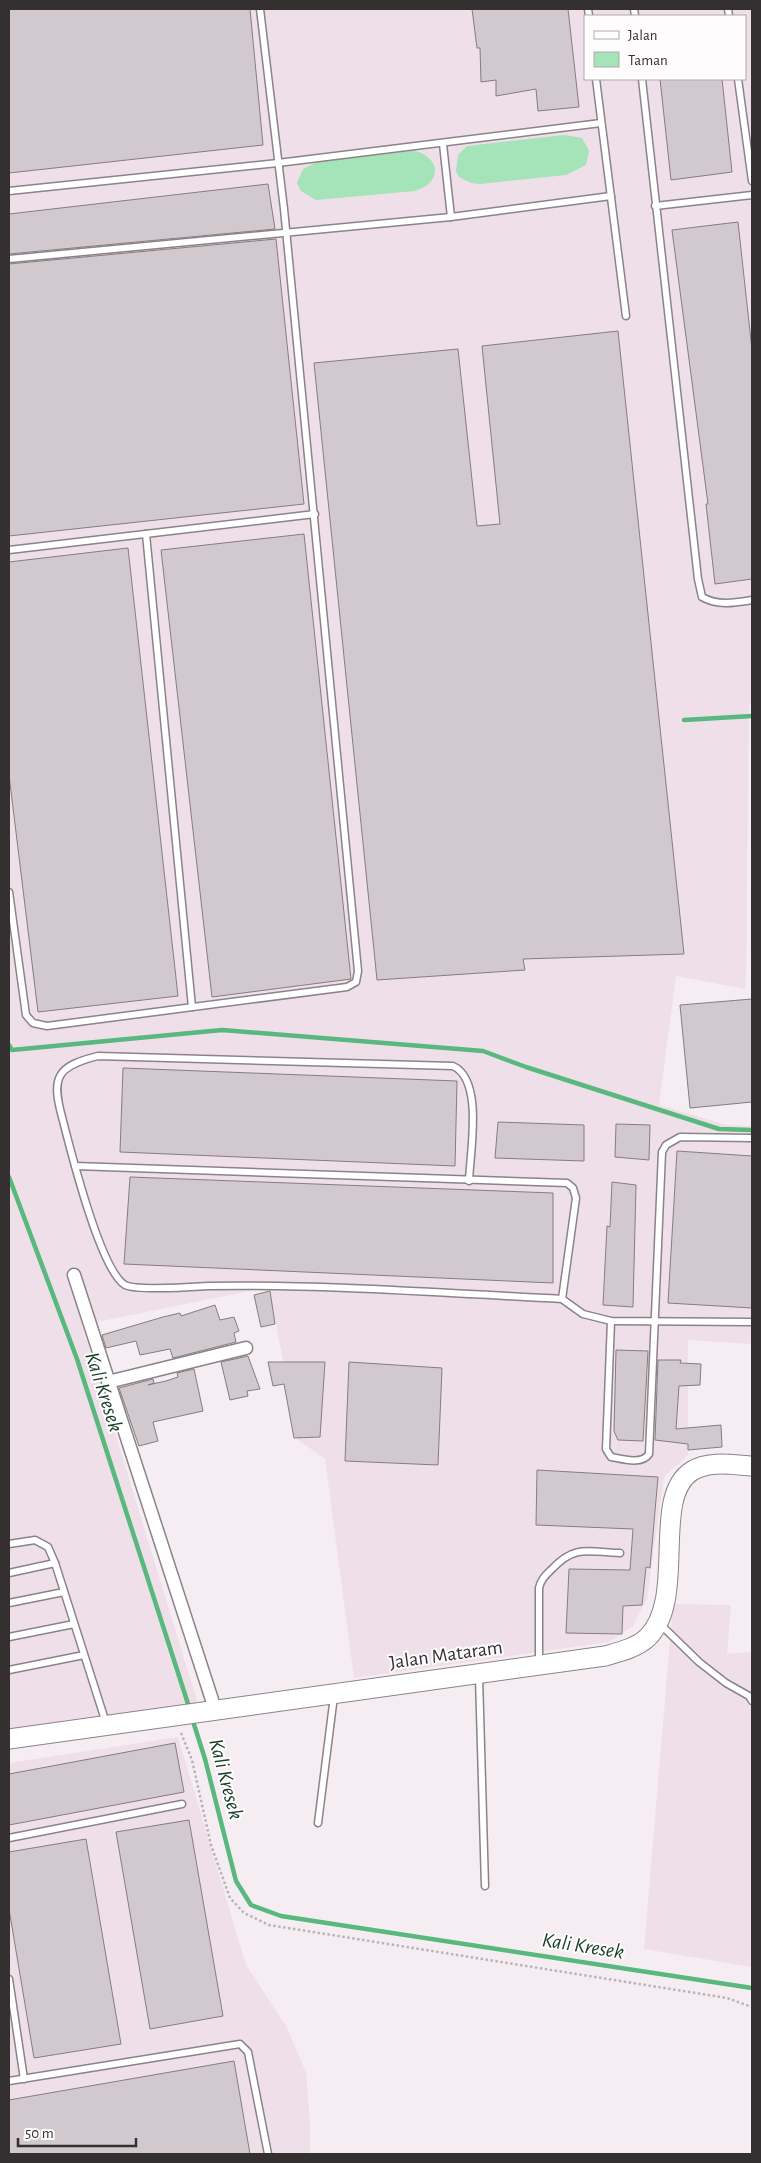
<svg xmlns="http://www.w3.org/2000/svg" width="761" height="2163" font-family="'Alegreya Sans',sans-serif">
<rect width="100%" height="100%" fill="#f6edf2"/>
<!-- built -->
<g fill="#efdfe9" fill-rule="evenodd">
<path d="M9,9H752V705H749L746,989L676,976L659,1105L727,1125L752,1126V1344L688,1340V1455L664,1477L647,1599L633,1626L610,1642L354,1678L325,1459L298,1440L269,1287L82,1325L198,1704L9,1730ZM585,16H745V79H585Z"/>
<path d="M673,1604L731,1605L727,1654L752,1652V1967L644,1949Z"/>
<path d="M178,1737L246,1965L286,2026L306,2072L310,2122V2154H9V1763Z"/>
</g>
<!-- green -->
<g fill="#a4e4b8">
<path d="M564,135L582,138L589,151L586,165L566,175L480,184L471,183L459,177L456,171L458,155L467,146Z"/>
<path d="M412,151C426,151 442,166 432,180C428,186 422,188 415,191L316,200L301,191L297,183L303,169L317,162Z"/>
</g>
<g fill="none" stroke-linecap="round" stroke-linejoin="round">
<!-- stream -->
<g stroke="#58b87d" stroke-width="4.5">
<path d="M684,720L752,716"/>
<path d="M9,1045L12,1050L222,1030L483,1051L526,1067L719,1129L752,1130"/>
<path d="M9,1177L77,1359L190,1710"/>
<path d="M192,1718L205,1759L236,1881L251,1905L281,1916L752,1988"/>
</g>
</g>
<!-- building -->
<g fill="#d2c9cf" stroke="#847d81">
<path d="M9,9H250L263,145L9,173Z"/>
<path d="M472,9H568L579,107L538,111L536,89L496,96V80L481,82L480,48H477Z"/>
<path d="M660,79H722L732,172L671,180Z"/>
<path d="M268,184L275,229L9,254V214Z"/>
<path d="M738,222L752,350V579L715,584L706,504H708L672,230Z"/>
<path d="M276,239L304,504L9,536V264Z"/>
<path d="M618,331L684,954L523,959L525,970L377,980L314,363L458,349L477,526L500,524L482,346Z"/>
<path d="M304,534L351,979L212,997L161,550Z"/>
<path d="M128,548L178,996L38,1012L9,775V562Z"/>
<path d="M752,999V1102L690,1108L680,1005Z"/>
<path d="M123,1068L457,1081L455,1166L120,1152Z"/>
<path d="M498,1122L584,1125V1161L495,1158Z"/>
<path d="M616,1124L650,1125L649,1160L615,1157Z"/>
<path d="M677,1151L752,1156V1308L668,1303Z"/>
<path d="M130,1177L553,1193V1283L124,1264Z"/>
<path d="M612,1182L636,1185L633,1307L603,1305L607,1226L610,1227Z"/>
<path d="M270,1291L275,1324L261,1327L254,1295Z"/>
<path d="M215,1305L220,1320L234,1317L239,1331L234,1333L236,1342L173,1358L170,1349L140,1355L136,1341L106,1348L102,1335L163,1317L180,1313L181,1316Z"/>
<path d="M616,1350L648,1351L643,1441L618,1440L614,1431Z"/>
<path d="M248,1356L260,1389L247,1391L248,1396L230,1400L221,1362Z"/>
<path d="M658,1360H681L680,1363L701,1364L700,1385L679,1386L676,1429L721,1425L722,1447L688,1450V1444L655,1440Z"/>
<path d="M268,1362H325L320,1437L294,1438L284,1384L273,1386Z"/>
<path d="M349,1362L442,1368L438,1465L345,1461Z"/>
<path d="M194,1369L203,1411L153,1422L158,1441L139,1446L119,1388L153,1379L154,1383L148,1385L166,1381L178,1377L177,1373Z"/>
<path d="M537,1470L658,1477L650,1568L646,1567L642,1605L623,1606L622,1634L566,1633L569,1569L630,1570L633,1529L536,1525Z"/>
<path d="M175,1743L184,1792L9,1825V1774Z"/>
<path d="M189,1820L223,2016L150,2029L116,1832Z"/>
<path d="M86,1839L121,2044L34,2058L9,1909V1852Z"/>
<path d="M234,2061L250,2154H9V2100Z"/>
</g>
<g fill="none" stroke-linecap="round" stroke-linejoin="round">
<defs>
<g id="service">
<path d="M588,9L589,16"/>
<path d="M634,9L635,16"/>
<path d="M728,9L729,16"/>
<path d="M596,79L626,316"/>
<path d="M642,79L698,579L702,597C718,606 734,603 752,600"/>
<path d="M738,79L752,181"/>
<path d="M443,144L451,217"/>
<path d="M9,191L278,163L601,123"/>
<path d="M655,206L752,195"/>
<path d="M9,259L451,217L611,196"/>
<path d="M146,534L192,1007"/>
<path d="M9,550L315,514"/>
<path d="M9,892L26,1015L33,1023L47,1026L347,987L356,982L358,971L284,209L260,9"/>
<path d="M75,1166L567,1183L573,1188L576,1198L562,1299"/>
<path d="M469,1181C470,1152 484,1080 453,1066L98,1056C57,1066 51,1077 62,1117C70,1148 100,1270 125,1285C137,1291 192,1287 208,1286C326,1284 444,1293 562,1299L583,1314L611,1321L752,1322"/>
<path d="M611,1321L606,1449L611,1457C622,1459 642,1465 649,1454L662,1152L666,1145L680,1137L752,1138"/>
<path d="M9,1544L35,1540L48,1547L55,1563L106,1723"/>
<path d="M9,1573L55,1563"/>
<path d="M9,1603L64,1592"/>
<path d="M660,1624L699,1662L726,1683L749,1696L752,1701"/>
<path d="M9,1637L74,1624"/>
<path d="M539,1664V1588C541,1579 546,1575 552,1569C575,1544 589,1552 620,1553"/>
<path d="M9,1670L84,1655"/>
<path d="M479,1677L485,1886"/>
<path d="M318,1823L334,1696"/>
<path d="M9,1838L182,1804"/>
<path d="M9,1979L24,2079"/>
<path d="M9,2081L240,2044L248,2052L268,2154"/>
</g>
<g id="minor">
<path d="M74,1275L215,1709"/>
<path d="M108,1382L246,1348"/>
</g>
<path id="secondary" d="M9,1739L605,1656C619,1652 636,1648 647,1638C688,1599 650,1497 692,1471C709,1460 734,1465 752,1466"/>
</defs>
<!-- service casing -->
<use href="#service" stroke="#8b8388" stroke-width="9"/>
<!-- minor casing -->
<use href="#minor" stroke="#8b8388" stroke-width="15"/>
<!-- secondary casing -->
<use href="#secondary" stroke="#8b8388" stroke-width="21"/>
<!-- path -->
<path stroke="#bab3b7" stroke-width="2.5" stroke-dasharray="2.5 2.5" stroke-linecap="butt" d="M181,1733L192,1760L211,1845L230,1898L244,1913L269,1925L727,1998L752,2007"/>
<!-- service -->
<use href="#service" stroke="#fff" stroke-width="6"/>
<!-- minor -->
<use href="#minor" stroke="#fff" stroke-width="12"/>
<!-- secondary -->
<use href="#secondary" stroke="#fff" stroke-width="19"/>
</g>
<g text-anchor="middle" dominant-baseline="central" stroke-width="4" stroke-linejoin="round" paint-order="stroke">
<!-- street labels -->
<g font-size="20" fill="#343032" stroke="#fefcfd">
<text transform="translate(446 1655) rotate(-8)">Jalan Mataram</text>
</g>
<!-- water labels -->
<g font-size="21" font-style="italic" fill="#184028" stroke="#fefcfd">
<text transform="translate(104 1392) rotate(72)">Kali Kresek</text>
<text transform="translate(226 1779) rotate(75)">Kali Kresek</text>
<text transform="translate(583 1946) rotate(9)">Kali Kresek</text>
</g>
</g>
<!-- border -->
<rect width="761" height="2163" fill="none" stroke="#343032" stroke-width="20"/>
<!-- legend -->
<rect x="584" y="15" width="162" height="65" fill="#fefcfd" stroke="#adaaac"/>
<rect x="594" y="31" width="25" height="8" fill="#ffffff" stroke="#adaaac"/>
<text x="628" y="40" font-size="15" fill="#343032">Jalan</text>
<rect x="594" y="52" width="25" height="15" fill="#a4e4b8" stroke="#adaaac"/>
<text x="628" y="65" font-size="15" fill="#343032">Taman</text>
<!-- scale -->
<path d="M18 2138v8h118v-8" fill="none" stroke="#343032" stroke-width="2.5"/>
<text x="25" y="2138" font-size="15" fill="#343032" stroke="#fefcfd" stroke-width="4" paint-order="stroke">50 m</text>
</svg>
